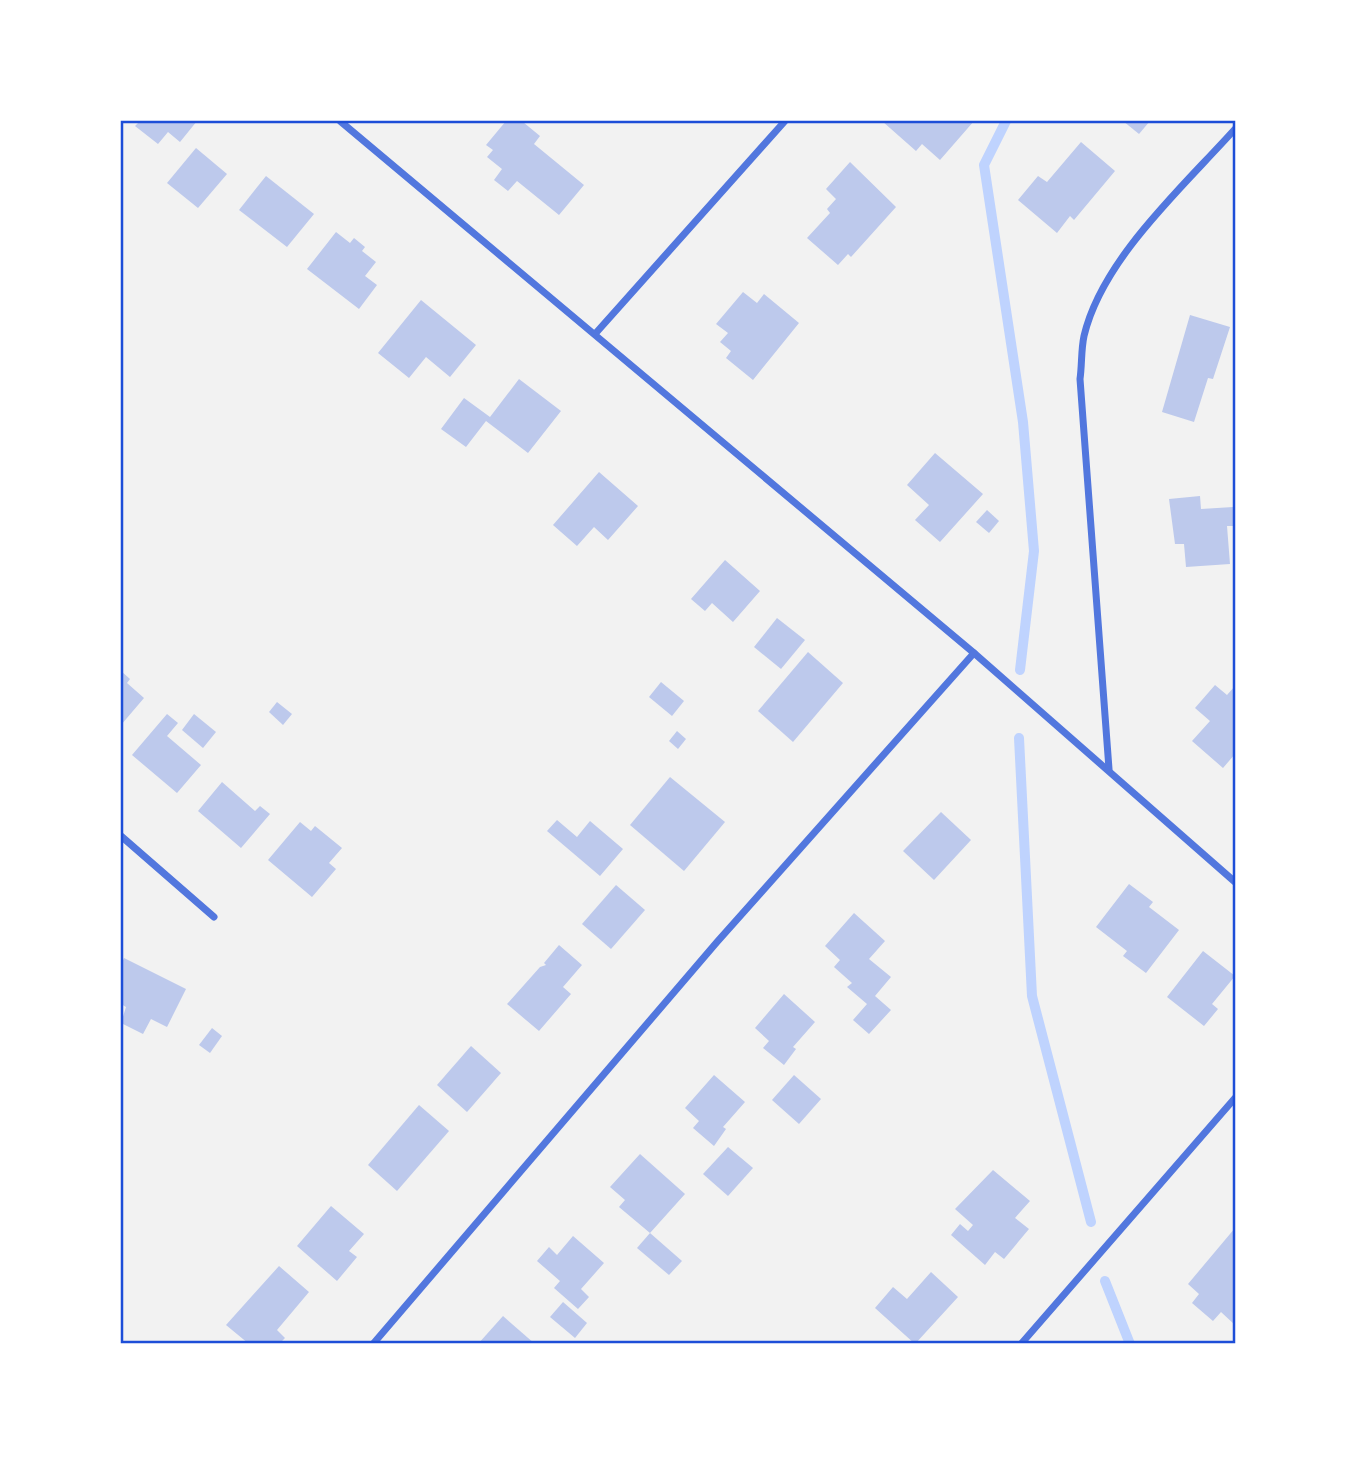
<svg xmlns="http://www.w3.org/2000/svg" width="1356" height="1465" font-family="'PT Serif',serif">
<rect width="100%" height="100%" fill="#f2f2f2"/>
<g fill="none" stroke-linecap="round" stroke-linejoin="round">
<!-- stream -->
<g stroke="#bfd3fe" stroke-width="10">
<path d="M1006,121L984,165L1023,422L1034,551L1020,670"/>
<path d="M1019,738L1032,996L1091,1222"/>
<path d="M1105,1281L1130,1344"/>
</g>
</g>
<!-- building -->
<g fill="#bdc9ec">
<path d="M140,121H197L180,142L168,132L158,144L135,126Z"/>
<path d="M506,121L523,122L540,136L534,144L584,185L559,215L517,181L508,191L494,180L502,169L487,157L493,150L486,145Z"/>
<path d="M882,121H974L940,160L922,144L916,151Z"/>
<path d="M1123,121H1150L1139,134Z"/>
<path d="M1081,142L1115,171L1074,220L1070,216L1057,233L1018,200L1038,176L1047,182Z"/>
<path d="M196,148L227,174L198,208L167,183Z"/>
<path d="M850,162L896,207L851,257L848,254L838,265L807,238L830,213L827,209L836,199L826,189Z"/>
<path d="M266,176L314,214L287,247L239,210Z"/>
<path d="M336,232L350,243L354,238L365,247L362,251L376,262L365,276L377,285L359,309L307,269Z"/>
<path d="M743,292L757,303L764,294L799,323L753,380L726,358L731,351L720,342L728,333L716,324Z"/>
<path d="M421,300L476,345L450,377L426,357L409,378L378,353Z"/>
<path d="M1190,315L1230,327L1213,379L1208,378L1194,422L1162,412Z"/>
<path d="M519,379L561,411L528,453L486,421L466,447L441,429L464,398L490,417Z"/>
<path d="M935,453L983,494L940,542L915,520L929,505L907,485Z"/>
<path d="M599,472L638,506L608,540L594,527L577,546L553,525Z"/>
<path d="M1200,496L1201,509L1233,507L1235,526H1227L1230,564L1186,567L1184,544H1175L1169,499Z"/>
<path d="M987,510L999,521L989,533L976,522Z"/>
<path d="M725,560L760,591L733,622L712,603L705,611L691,599Z"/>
<path d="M777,618L805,640L781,669L754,647Z"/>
<path d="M808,652L843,683L793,742L758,711Z"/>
<path d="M121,671L130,679L127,683L144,698L121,725Z"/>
<path d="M661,682L684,701L672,716L649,697Z"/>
<path d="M1215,685L1227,695L1235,686V754L1223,768L1192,741L1210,721L1195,708Z"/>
<path d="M277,702L292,714L283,725L269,712Z"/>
<path d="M167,714L178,723L167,736L201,765L177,793L132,755Z"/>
<path d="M194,714L216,732L203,748L182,730Z"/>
<path d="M677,731L686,739L678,749L669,741Z"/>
<path d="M670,777L725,822L684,871L630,825Z"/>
<path d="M222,782L255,811L260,806L270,814L241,848L198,811Z"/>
<path d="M941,812L971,840L934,880L903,851Z"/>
<path d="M557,820L577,837L590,821L623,849L600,876L547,831Z"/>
<path d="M300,822L311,831L315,826L342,848L329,863L336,869L312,897L268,860Z"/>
<path d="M1129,884L1153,902L1149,907L1179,930L1146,973L1123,956L1127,951L1096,927Z"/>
<path d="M616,885L645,910L611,949L582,924Z"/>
<path d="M854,913L885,941L869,959L891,977L875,996L891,1010L869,1034L853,1020L867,1004L847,987L852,983L834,967L840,960L825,946Z"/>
<path d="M559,945L582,965L563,987L571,994L539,1031L507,1004L540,967L546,965L544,963Z"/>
<path d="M1203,951L1235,976L1212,1004L1218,1009L1204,1026L1167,997Z"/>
<path d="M124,958L186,989L167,1027L151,1019L143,1034L121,1023L126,1007L121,1004V965Z"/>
<path d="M784,994L815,1022L793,1047L796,1049L784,1065L763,1048L769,1041L755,1028Z"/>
<path d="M212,1028L222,1036L210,1053L199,1045Z"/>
<path d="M471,1046L501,1073L467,1112L437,1085Z"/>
<path d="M714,1075L745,1102L723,1127L726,1129L714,1146L693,1128L699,1121L685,1108Z"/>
<path d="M794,1075L821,1099L799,1124L772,1100Z"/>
<path d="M419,1105L449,1131L397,1191L368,1165Z"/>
<path d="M728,1147L753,1168L728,1196L703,1174Z"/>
<path d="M640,1154L685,1194L650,1233L619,1207L625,1200L610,1187Z"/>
<path d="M993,1170L1030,1201L1015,1218L1029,1229L1004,1259L995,1252L985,1265L951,1235L960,1224L968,1231L973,1225L955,1209Z"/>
<path d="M331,1206L364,1234L349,1251L357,1257L337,1281L297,1246Z"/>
<path d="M1235,1228V1325L1221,1312L1213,1321L1192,1303L1199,1294L1188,1284Z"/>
<path d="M650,1233L682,1261L669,1275L637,1248Z"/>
<path d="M573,1236L604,1263L581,1289L589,1297L578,1309L554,1288L560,1281L537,1261L549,1247L557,1255Z"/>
<path d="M279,1266L309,1292L277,1330L285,1338L279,1344H249L226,1325Z"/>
<path d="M931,1272L958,1297L915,1344L875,1308L893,1287L907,1299Z"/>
<path d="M563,1302L587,1323L575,1338L550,1317Z"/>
<path d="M503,1316L535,1344H478Z"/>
</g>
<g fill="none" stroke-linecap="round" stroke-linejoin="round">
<!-- minor -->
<g stroke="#5277de" stroke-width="7">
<path d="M340,121L974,653L1235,882"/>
<path d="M595,334L785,121"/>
<path d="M1109,769L1080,379C1082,365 1081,350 1084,336C1102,259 1183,187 1235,129"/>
<path d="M121,836L214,917"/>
<path d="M373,1344L717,942L974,653"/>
<path d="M1021,1344L1235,1098"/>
</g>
</g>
<!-- border -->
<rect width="1356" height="1465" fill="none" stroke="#ffffff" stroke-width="245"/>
<rect x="122" y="122" width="1112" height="1220" fill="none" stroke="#1d4ed8" stroke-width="2.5"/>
</svg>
